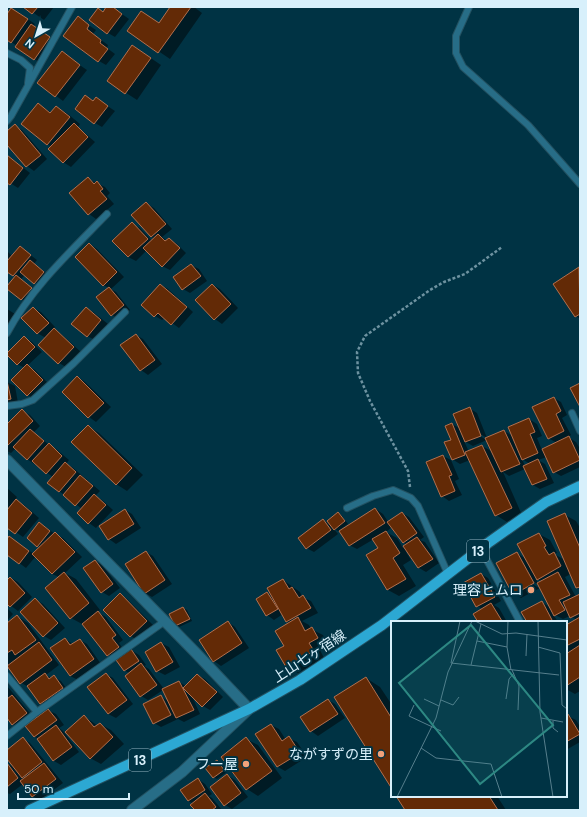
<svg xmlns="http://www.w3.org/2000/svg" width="587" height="817" font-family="'DM Sans','Noto Sans JP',sans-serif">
<rect width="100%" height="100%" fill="#034"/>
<!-- shadow -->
<g fill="#0007" fill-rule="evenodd">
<path d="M25,7H54L44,20Z"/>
<path d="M108,7H112L129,19L115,37L108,33L104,12Z"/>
<path d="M172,7H194L202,13L170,59L129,31L142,12L160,24Z"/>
<path d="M19,13L35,24L33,27L57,42L42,64L16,47L17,46L7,39V16Z"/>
<path d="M78,18L96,30L93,34L108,45L107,48L115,54L106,65L99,61Z"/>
<path d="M133,46L161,65L137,100L108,81Z"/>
<path d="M62,53L87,70L63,101L39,83Z"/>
<path d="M86,96L94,102L97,99L115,111L102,127L95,123Z"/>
<path d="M38,104L52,113L56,107L68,114L80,124L78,127L95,142L71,167L63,162L52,147L47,144Z"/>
<path d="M15,126L22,130L47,159L34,171L27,166L7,143V132Z"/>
<path d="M7,155L30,173L18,188L7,181Z"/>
<path d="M88,179L105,187L110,193L107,196L114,204L96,219L89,214Z"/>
<path d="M146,203L154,208L172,229L162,237L167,241L169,239L176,243L186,253L170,270L162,266L147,250L136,261L128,257L132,224L140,228L152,241L154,238L151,237Z"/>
<path d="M90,244L97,249L124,277L111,289L116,292L130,310L119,319L112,315L109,288L103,285Z"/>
<path d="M20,247L37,260L34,264L51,277L42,288L25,275L21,279L38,292L29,304L7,288L15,277L7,270V251L12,256Z"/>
<path d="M191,265L199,269L207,281L190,293L183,289Z"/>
<path d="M579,269H580V319L576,316Z"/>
<path d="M161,285L168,289L193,312L179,328L165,318L162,320L155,316L142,305Z"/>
<path d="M213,285L220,289L238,308L222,324L215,319Z"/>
<path d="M33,308L41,312L55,327L53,329L61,334L81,352L66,367L59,363L40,345L46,338L37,333Z"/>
<path d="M86,308L93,312L108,324L95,340L87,336Z"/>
<path d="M7,309L15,314L7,327Z"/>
<path d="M136,335L143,339L162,364L148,375L141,370Z"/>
<path d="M24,337L32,342L42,352L27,366L35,370L50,385L35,400L28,395L13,380L25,368L17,364Z"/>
<path d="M78,377L85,382L111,407L96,422L89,417L63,392Z"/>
<path d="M7,382L15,386L18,403L7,405Z"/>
<path d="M554,398L561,402L567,415L562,418L571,435L568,437L576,442L580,449V467L561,476L554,472L547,457L538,460L545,464L554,483L540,489L533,485L525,469L509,476L503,472L522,515L507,522L496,515L470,460L460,464L452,459V424L461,429L469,408L477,413L487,438L504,431L513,436L529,419L537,424L542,436L537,438L542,450L557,443L548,438ZM477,432L487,438V440L476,434ZM487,440L493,452L482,446L469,452L464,441L473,446ZM522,459L530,464L525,466Z"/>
<path d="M23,411L30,415L40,426L34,432L49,445L56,449L69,460L66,464L72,467L100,491L95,496L102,500L113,510L96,528L89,523L78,513L82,509L49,483L53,477L27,459L16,448L11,453L7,451V425Z"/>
<path d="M88,426L99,433L143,475L127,491L116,484Z"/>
<path d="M443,456L451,460L459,479L455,481L462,495L449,501L442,496Z"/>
<path d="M7,488L17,497L15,500L24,505L39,518L23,537L7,526Z"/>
<path d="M376,509L383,514L389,523L402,513L409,517L424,537L420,540L425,542L439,563L426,572L419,568L407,551L406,552L411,560L403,565L416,586L399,596L388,590L367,556L379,548L374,539L357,549L349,545L340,530L341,531ZM392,527L403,542L407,545L403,548L397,538L386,532Z"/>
<path d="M125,510L132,514L141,528L116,544L109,539L100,526Z"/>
<path d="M338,513L341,515L348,524L338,531L333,528L338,534L314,552L306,548L323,520L331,525Z"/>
<path d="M565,515L576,521L580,528V589L577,588L571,574L565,577L576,597L580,595V691L575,694L566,689V626L577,620L570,616L563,619L553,614L558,622H528L542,602L551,608L540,588L521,598L514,594L517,553L526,559L539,534L550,540L557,553L554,554L565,560ZM535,578L539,580L542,581L538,583ZM530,580L539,585V588L529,582Z"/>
<path d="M40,523L55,534L63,538L82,557L65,573L76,579L100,610L97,612L106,617L123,640L119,643L125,652L115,659L108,655L83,623L82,624L71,618L59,577L52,574L36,556L26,568L7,554V537L9,538L10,537L34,554L41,548L28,538Z"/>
<path d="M146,552L153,556L172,584L152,597L145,593Z"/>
<path d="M95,561L102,565L120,588L109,596L102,592Z"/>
<path d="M481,574L488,578L501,601L494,605L499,608L507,622H479L474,614L483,609L477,606Z"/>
<path d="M7,578L9,580L11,578L18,582L32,597L18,611L7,603Z"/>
<path d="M283,580L300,592L302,597L311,601L318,613L302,621L309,625L311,629L323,635L329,645L320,650L324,658L298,673L287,667L277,651L285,646L290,623L287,622L283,614L274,620L267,615V593L273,596Z"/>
<path d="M120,594L127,599L154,626L138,641L131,636L104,610Z"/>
<path d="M35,599L43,604L65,628L51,640L44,636L22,612Z"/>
<path d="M7,608L13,614L7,621Z"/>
<path d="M183,608L187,610L192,621L179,627L176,625Z"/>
<path d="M17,616L28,623L59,665L46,675L51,678L54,677L61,681L69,692L48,708L41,703L29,687L21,683L7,664V624Z"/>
<path d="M228,622L235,627L249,648L221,666L214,661Z"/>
<path d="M65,639L73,644L80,640L87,644L101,664L78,680L70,676Z"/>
<path d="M161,643L169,647L180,667L165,675L157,671Z"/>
<path d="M131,650L139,655L146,665L144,666L149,669L164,689L179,682L186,686L198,675L205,679L223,697L210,710L203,706L191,694L200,714L184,722L178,719L161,727L154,723L160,696L168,701L163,690L148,700L141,696L129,673L124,670Z"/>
<path d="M106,674L113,678L133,704L116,718L108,714Z"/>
<path d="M366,678L380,687L392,705V787Z"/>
<path d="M7,686L34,718L20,728L13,724L7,717Z"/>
<path d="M328,700L335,704L345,718L318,736L311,731Z"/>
<path d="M48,710L56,714L64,725L59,728L63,731L79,752L61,765L54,761L39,739L35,737L27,726Z"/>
<path d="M566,715L576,720L580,727V742L566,750Z"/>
<path d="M84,716L98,726L100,724L111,730L124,744L101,764L90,758Z"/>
<path d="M271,725L279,729L286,740L289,738L297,742L307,757L285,771L278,767L257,734Z"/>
<path d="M23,739L30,743L63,783L40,800L32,796L23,784L10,794L7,793V763L14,767L7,758V751Z"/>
<path d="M246,739L258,745L282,778L258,796L247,789L222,757Z"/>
<path d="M217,761L220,763L227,772L217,779L213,777Z"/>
<path d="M227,775L235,780L248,797L232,809L225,805Z"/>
<path d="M198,779L205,784L212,794L209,796L212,798L222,810H196L194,804L188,801Z"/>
<path d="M398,796H497L506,810H407Z"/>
</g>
<!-- building -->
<g fill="#632a06" stroke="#b26f4d">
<path d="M23,7H38L32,14Z"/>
<path d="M106,7H113L122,14L107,34L89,20L98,8L103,12Z"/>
<path d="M170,7H191L158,53L127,31L141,11L159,23Z"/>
<path d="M11,8L28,19L11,43L7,40V14Z"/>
<path d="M78,16L89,25L87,29L101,40L100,43L108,49L98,62L63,36Z"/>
<path d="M31,24L50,37L34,60L15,47Z"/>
<path d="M132,45L151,58L125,94L107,81Z"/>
<path d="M62,51L80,65L55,97L37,83Z"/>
<path d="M85,95L93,101L96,97L108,106L94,124L75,109Z"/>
<path d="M38,103L50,113L56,106L70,117L47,145L21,124Z"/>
<path d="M74,123L88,137L63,163L48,149Z"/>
<path d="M15,124L41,155L26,167L7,145V131Z"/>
<path d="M7,155L23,168L10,185L7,183Z"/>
<path d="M88,177L94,184L97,181L103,189L100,191L107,199L88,215L69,193Z"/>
<path d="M146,202L166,224L151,237L131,215Z"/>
<path d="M132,222L148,239L128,257L112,241Z"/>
<path d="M158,234L165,241L169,238L180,248L162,267L143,248Z"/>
<path d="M89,243L117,272L103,286L75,257Z"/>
<path d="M20,246L31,255L13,276L7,272V261Z"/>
<path d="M30,260L44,272L34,284L20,272Z"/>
<path d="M191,264L201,276L182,290L173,277Z"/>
<path d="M579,267L580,314L575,317L553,284Z"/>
<path d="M16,275L32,288L21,300L7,289V286Z"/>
<path d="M160,284L187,307L171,325L158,313L154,317L141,305Z"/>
<path d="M212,284L231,304L214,320L195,300Z"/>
<path d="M109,287L124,305L111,316L96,297Z"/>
<path d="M33,307L49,323L37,334L21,318Z"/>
<path d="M86,307L101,320L87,337L71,324Z"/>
<path d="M54,328L74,347L58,364L38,345Z"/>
<path d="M136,334L155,360L140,371L120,345Z"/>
<path d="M24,336L35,347L17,365L7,355V353Z"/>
<path d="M27,364L43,380L27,396L11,380Z"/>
<path d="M77,376L104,403L88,418L62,392Z"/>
<path d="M7,381L11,399L7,400Z"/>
<path d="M580,383V407L570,388Z"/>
<path d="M554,397L561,411L556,414L564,431L548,439L532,407Z"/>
<path d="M470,407L481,436L465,442L453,414Z"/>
<path d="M22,409L33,421L7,446V424Z"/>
<path d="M529,418L535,432L530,434L538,453L522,460L508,427Z"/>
<path d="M452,423L465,455L452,460L444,442L451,440L445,426Z"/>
<path d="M88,425L132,468L116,485L71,442Z"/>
<path d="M30,429L44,441L27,460L13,447Z"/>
<path d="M504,430L520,464L501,472L485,438Z"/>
<path d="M569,436L580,460L553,473L542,449Z"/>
<path d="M49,443L62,456L46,474L32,461Z"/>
<path d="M482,445L512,508L495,516L465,452Z"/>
<path d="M443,455L452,475L449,476L455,491L441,497L426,462Z"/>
<path d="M538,459L547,479L532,485L523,466Z"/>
<path d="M65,462L76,472L59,492L47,483Z"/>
<path d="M80,475L93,486L75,506L63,495Z"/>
<path d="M94,494L106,505L88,524L77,513Z"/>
<path d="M16,499L32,513L15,534L7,528V510Z"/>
<path d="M375,508L385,523L349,546L339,531Z"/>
<path d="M125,509L134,524L108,540L99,526Z"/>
<path d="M338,512L345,521L334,530L327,521Z"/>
<path d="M402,512L417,533L403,543L387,522Z"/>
<path d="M565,513L580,548V587L576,588L547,521Z"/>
<path d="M323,519L331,530L306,549L298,538Z"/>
<path d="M39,522L50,531L37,547L27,538Z"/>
<path d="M386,531L400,553L393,558L406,579L387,590L366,555L378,548L372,539Z"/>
<path d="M55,532L75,552L52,574L32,554Z"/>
<path d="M539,533L546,546L544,547L549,555L554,552L561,566L537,580L517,544Z"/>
<path d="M9,536L29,551L19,564L7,555V539Z"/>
<path d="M417,537L433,559L418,568L403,546Z"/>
<path d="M146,551L165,580L144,594L125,564Z"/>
<path d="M517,552L534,583L513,595L496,563Z"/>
<path d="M95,560L113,584L101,593L83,568Z"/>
<path d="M64,572L89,603L70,619L45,588Z"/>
<path d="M558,572L570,595L559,600L565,610L554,616L537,583Z"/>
<path d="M481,573L495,597L476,607L463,583Z"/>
<path d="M10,577L25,593L10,607L7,604V580Z"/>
<path d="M283,579L289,589L292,587L299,598L303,595L311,608L286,622L267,588Z"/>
<path d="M267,592L278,609L266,616L256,599Z"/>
<path d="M120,593L147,621L130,637L103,610Z"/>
<path d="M580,594V613L570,618L563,602Z"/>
<path d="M35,598L58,623L43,637L20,612Z"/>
<path d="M542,601L552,620L549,622H527L521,612Z"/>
<path d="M491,603L502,621L478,622L473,614Z"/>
<path d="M183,607L190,619L175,626L169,614Z"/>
<path d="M98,611L116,635L112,638L119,647L107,656L82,624Z"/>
<path d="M17,615L36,640L15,655L12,650L7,653V623Z"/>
<path d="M298,617L305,631L312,627L318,638L309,643L314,651L286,667L276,650L284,646L275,631Z"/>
<path d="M580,617V639L566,646V625Z"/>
<path d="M228,621L242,643L213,662L199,640Z"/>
<path d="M65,638L70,645L80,639L94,659L70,676L50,648Z"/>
<path d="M39,642L52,660L20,684L7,666Z"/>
<path d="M161,642L173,662L156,672L145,652Z"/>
<path d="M580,645V677L566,686V654Z"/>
<path d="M131,649L139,661L124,671L116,660Z"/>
<path d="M141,663L157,685L140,697L125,676Z"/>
<path d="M45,673L49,679L54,675L63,688L40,704L27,686Z"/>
<path d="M106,673L127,700L108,714L87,687Z"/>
<path d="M197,674L217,692L202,707L183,688Z"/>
<path d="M366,677L392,719V789L334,697Z"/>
<path d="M179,681L194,710L176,718L162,689Z"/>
<path d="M12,695L27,713L12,725L7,718V699Z"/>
<path d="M161,695L171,715L153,724L143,704Z"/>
<path d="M328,699L338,714L310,732L300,717Z"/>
<path d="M48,709L57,720L34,737L25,726Z"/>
<path d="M568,714L580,734L566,742V716Z"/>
<path d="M84,715L94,727L100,723L113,737L90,759L65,732Z"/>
<path d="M271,724L282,741L289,736L300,753L277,767L255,734Z"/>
<path d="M56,725L72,747L53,761L37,739Z"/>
<path d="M23,737L42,762L22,778L7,759V750Z"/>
<path d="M246,737L272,771L246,790L221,757Z"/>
<path d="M217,760L224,770L213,778L205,768Z"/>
<path d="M7,763L18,778L7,787Z"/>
<path d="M44,763L56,779L32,797L20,781Z"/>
<path d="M227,774L241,793L224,806L210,787Z"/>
<path d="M198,778L205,790L188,801L180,790Z"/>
<path d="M205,793L216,807L212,810H195L190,805Z"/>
<path d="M396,796H489L498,810H405Z"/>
</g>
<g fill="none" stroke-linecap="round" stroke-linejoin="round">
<defs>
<g id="service">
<path d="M469,7L456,36V53L463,67L528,125L580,184"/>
<path d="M7,53L21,60L30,68L28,83"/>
<path d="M7,121L11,116L72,7"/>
<path d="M7,333C32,287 71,251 107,214"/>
<path d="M7,406L22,404L33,400L74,363L125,312"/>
<path d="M572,413L580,431"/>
<path d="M347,508L373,496L393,490L411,498L418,506L448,574"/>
<path d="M481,549L520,622"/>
<path d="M7,676L37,712"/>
<path d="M7,736L37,712L165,621"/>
</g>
<path id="minor" d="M7,460L195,652L249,709L182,772L132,810"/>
<path id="primary" d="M30,810L249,709L300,680L382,625L488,543L546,502L580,486"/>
</defs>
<!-- service casing -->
<use href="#service" stroke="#235161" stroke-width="8"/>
<!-- minor casing -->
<use href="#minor" stroke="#235161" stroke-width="12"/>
<!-- primary casing -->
<use href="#primary" stroke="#235161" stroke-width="12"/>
<!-- path -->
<path stroke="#6d92a0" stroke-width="2.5" stroke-dasharray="3 2" stroke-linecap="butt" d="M410,487L408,471L370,401L358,373L357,352L365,336L430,290L444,282L465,274L502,247"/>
<!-- service -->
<use href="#service" stroke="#276d87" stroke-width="6"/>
<!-- minor -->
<use href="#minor" stroke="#276d87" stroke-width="10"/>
<!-- primary -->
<use href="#primary" stroke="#2ca8d3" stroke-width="10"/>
</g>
<!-- markers -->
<g fill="#f1a27b" stroke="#034" stroke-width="1.5">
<circle cx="531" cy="590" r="4"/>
<circle cx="381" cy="754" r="4"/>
<circle cx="246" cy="764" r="4"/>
</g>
<g text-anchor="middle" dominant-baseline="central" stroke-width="4" stroke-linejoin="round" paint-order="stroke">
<!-- shield labels -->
<g fill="#034" stroke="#97b7c4" stroke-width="1">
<rect x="467" y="540" width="22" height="22" rx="3"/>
<rect x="129" y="749" width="22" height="22" rx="3"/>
</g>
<g font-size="13" font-weight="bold" fill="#d8f0fb">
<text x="478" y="551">13</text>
<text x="140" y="760">13</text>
</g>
<!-- poi labels -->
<g font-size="14" fill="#d8f0fb" stroke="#034" text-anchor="end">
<text x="523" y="590">理容ヒムロ</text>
<text x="373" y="754">ながすずの里</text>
<text x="238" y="764">フー屋</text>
</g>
<!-- street labels -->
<g font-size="14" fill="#d8f0fb" stroke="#034">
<text transform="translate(309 656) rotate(-33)">上山七ヶ宿線</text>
</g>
</g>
<!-- overview -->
<g transform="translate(391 621)">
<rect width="176" height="176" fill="#034"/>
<path fill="none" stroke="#567f8d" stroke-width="1" d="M69,0L60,42L168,54M84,0L111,13L125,12L176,19M117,0L116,26L120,49M147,0L149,91L162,176M86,20L116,26M147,26L169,32L171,84L176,88M135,35L136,13M80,44L90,3M121,49L128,65L127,89M33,78L48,85M115,78L118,58L123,52M50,79L62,84L68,76M23,84L18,95L50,110M150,97L172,101M162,100V107L167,111M30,127L45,137L100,143L111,176M6,176L45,97L57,51L81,0"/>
<path fill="#2d8883" fill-opacity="0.15" stroke="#2d8883" stroke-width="2" d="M80,4L162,104L89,163L8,62Z"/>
<rect width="176" height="176" fill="none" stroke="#d8f0fb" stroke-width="2"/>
</g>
<!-- border -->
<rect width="587" height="817" fill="none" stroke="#d8f0fb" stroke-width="16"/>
<!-- north arrow -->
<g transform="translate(36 36) rotate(219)" stroke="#003344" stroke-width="3" paint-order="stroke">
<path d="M0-3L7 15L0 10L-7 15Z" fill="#d8f0fb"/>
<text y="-6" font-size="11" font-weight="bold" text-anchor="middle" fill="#d8f0fb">N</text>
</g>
<!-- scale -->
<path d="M18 793v6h111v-6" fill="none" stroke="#d8f0fb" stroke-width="2"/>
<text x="24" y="793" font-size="12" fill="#d8f0fb" stroke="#003344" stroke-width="3" paint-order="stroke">50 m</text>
</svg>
